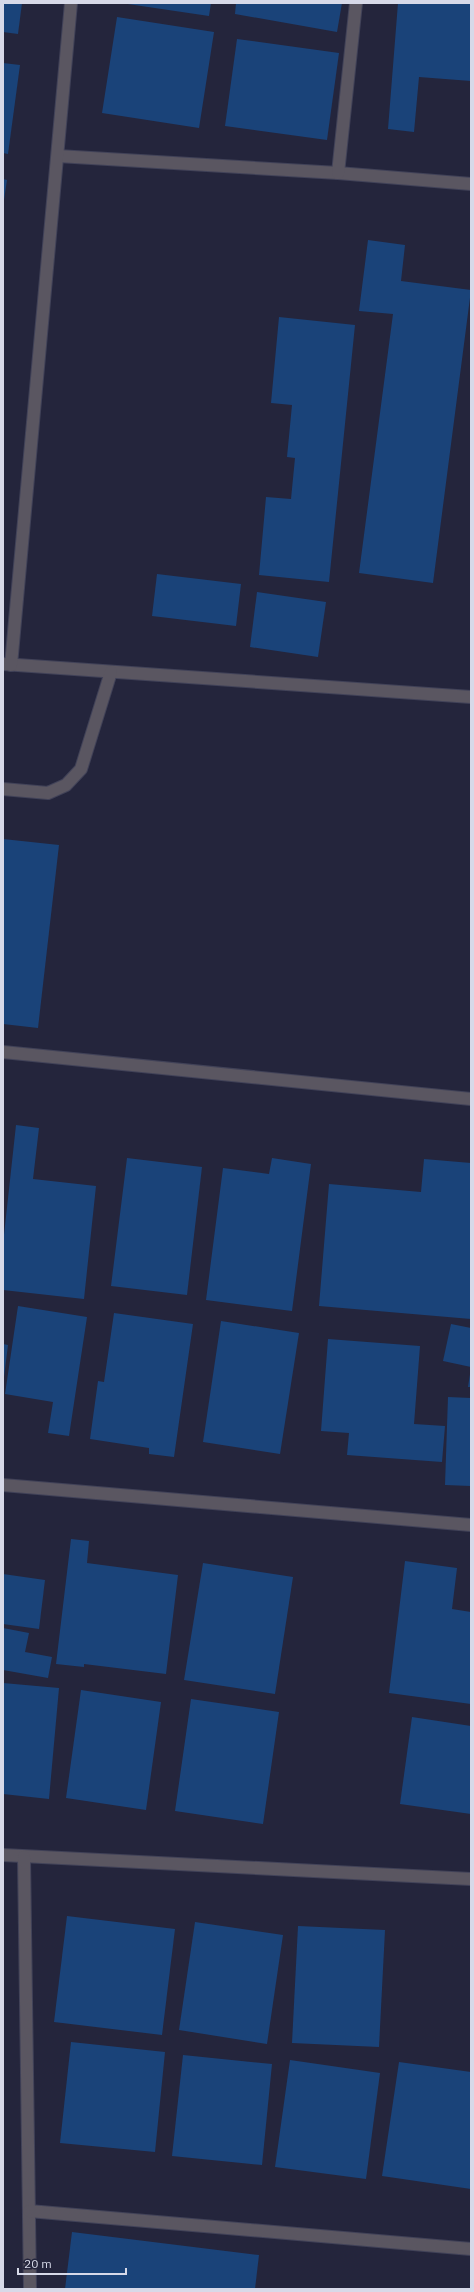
<svg xmlns="http://www.w3.org/2000/svg" width="474" height="2292" font-family="'IBM Plex Sans',sans-serif">
<rect width="100%" height="100%" fill="#24253c"/>
<!-- building -->
<g fill="#1a4379">
<path d="M3,3H22L18,34L3,32Z"/>
<path d="M121,3H211L209,16Z"/>
<path d="M236,3H342L337,32L235,14Z"/>
<path d="M398,3H471V81L419,77L414,132L388,129Z"/>
<path d="M117,17L214,32L199,128L102,113Z"/>
<path d="M237,39L339,53L327,140L225,126Z"/>
<path d="M3,63L20,65L8,154L3,153Z"/>
<path d="M3,179L7,180L4,200H3Z"/>
<path d="M368,240L405,245L401,281L471,290L433,583L359,573L393,314L359,311Z"/>
<path d="M279,317L355,325L329,582L259,575L266,497L291,499L295,458L287,457L292,405L271,403Z"/>
<path d="M157,574L241,584L236,626L152,616Z"/>
<path d="M257,592L326,602L318,657L250,647Z"/>
<path d="M3,839L59,845L38,1028L3,1024Z"/>
<path d="M16,1125L39,1128L33,1179L96,1186L84,1299L3,1290V1244Z"/>
<path d="M127,1158L202,1167L187,1295L111,1286Z"/>
<path d="M272,1158L311,1164L292,1311L206,1300L223,1168L269,1174Z"/>
<path d="M424,1159L471,1163V1319L319,1306L329,1184L421,1192Z"/>
<path d="M18,1306L87,1317L69,1436L48,1433L53,1402L5,1394Z"/>
<path d="M114,1313L193,1324L174,1457L149,1454V1448L90,1439L98,1381L104,1382Z"/>
<path d="M221,1321L299,1333L280,1454L203,1442Z"/>
<path d="M451,1324L471,1328V1367L443,1361Z"/>
<path d="M328,1339L420,1346L414,1424L445,1426L442,1462L347,1455L349,1433L321,1431Z"/>
<path d="M3,1344L8,1345L4,1377H3Z"/>
<path d="M470,1374H471V1387H468Z"/>
<path d="M448,1397L471,1398V1486L445,1485Z"/>
<path d="M71,1539L89,1541L87,1563L178,1575L166,1674L84,1664V1667L56,1664Z"/>
<path d="M405,1561L457,1568L452,1609L471,1612V1704L389,1693Z"/>
<path d="M203,1563L293,1577L275,1694L184,1680Z"/>
<path d="M3,1574L45,1580L39,1629L3,1624Z"/>
<path d="M3,1628L29,1633L25,1652L52,1657L48,1678L3,1670Z"/>
<path d="M3,1683L59,1688L49,1799L3,1794Z"/>
<path d="M81,1690L161,1702L146,1810L66,1798Z"/>
<path d="M191,1699L279,1712L263,1824L175,1811Z"/>
<path d="M412,1717L471,1726V1814L400,1804Z"/>
<path d="M67,1916L175,1929L162,2035L54,2022Z"/>
<path d="M195,1922L283,1935L267,2044L179,2030Z"/>
<path d="M298,1926L385,1930L379,2047L292,2043Z"/>
<path d="M71,2042L165,2052L155,2152L60,2143Z"/>
<path d="M183,2055L272,2064L262,2165L172,2156Z"/>
<path d="M290,2060L380,2073L366,2179L275,2167Z"/>
<path d="M399,2062L471,2072V2189L382,2176Z"/>
<path d="M72,2232L259,2255L255,2289H65Z"/>
</g>
<g fill="none" stroke-linecap="round" stroke-linejoin="round">
<defs>
<g id="minor">
<path d="M58,156L338,173L471,184"/>
<path d="M338,173L356,3"/>
<path d="M3,664L471,697"/>
<path d="M11,665L71,3"/>
<path d="M3,789L48,793L66,785L81,769L111,672"/>
<path d="M3,1052L471,1099"/>
<path d="M3,1485L471,1525"/>
<path d="M3,1855L471,1879"/>
<path d="M24,1857L30,2289"/>
<path d="M29,2211L471,2249"/>
</g>
</defs>
<!-- minor casing -->
<use href="#minor" stroke="#414258" stroke-width="14"/>
<!-- minor -->
<use href="#minor" stroke="#5a5661" stroke-width="12"/>
</g>
<!-- border -->
<rect width="474" height="2292" fill="none" stroke="#d7d9e8" stroke-width="8"/>
<!-- scale -->
<path d="M18 2268v6h108v-6" fill="none" stroke="#d7d9e8" stroke-width="2"/>
<text x="24" y="2268" font-size="12" fill="#d7d9e8" stroke="#24253c" stroke-width="3" paint-order="stroke">20 m</text>
</svg>
